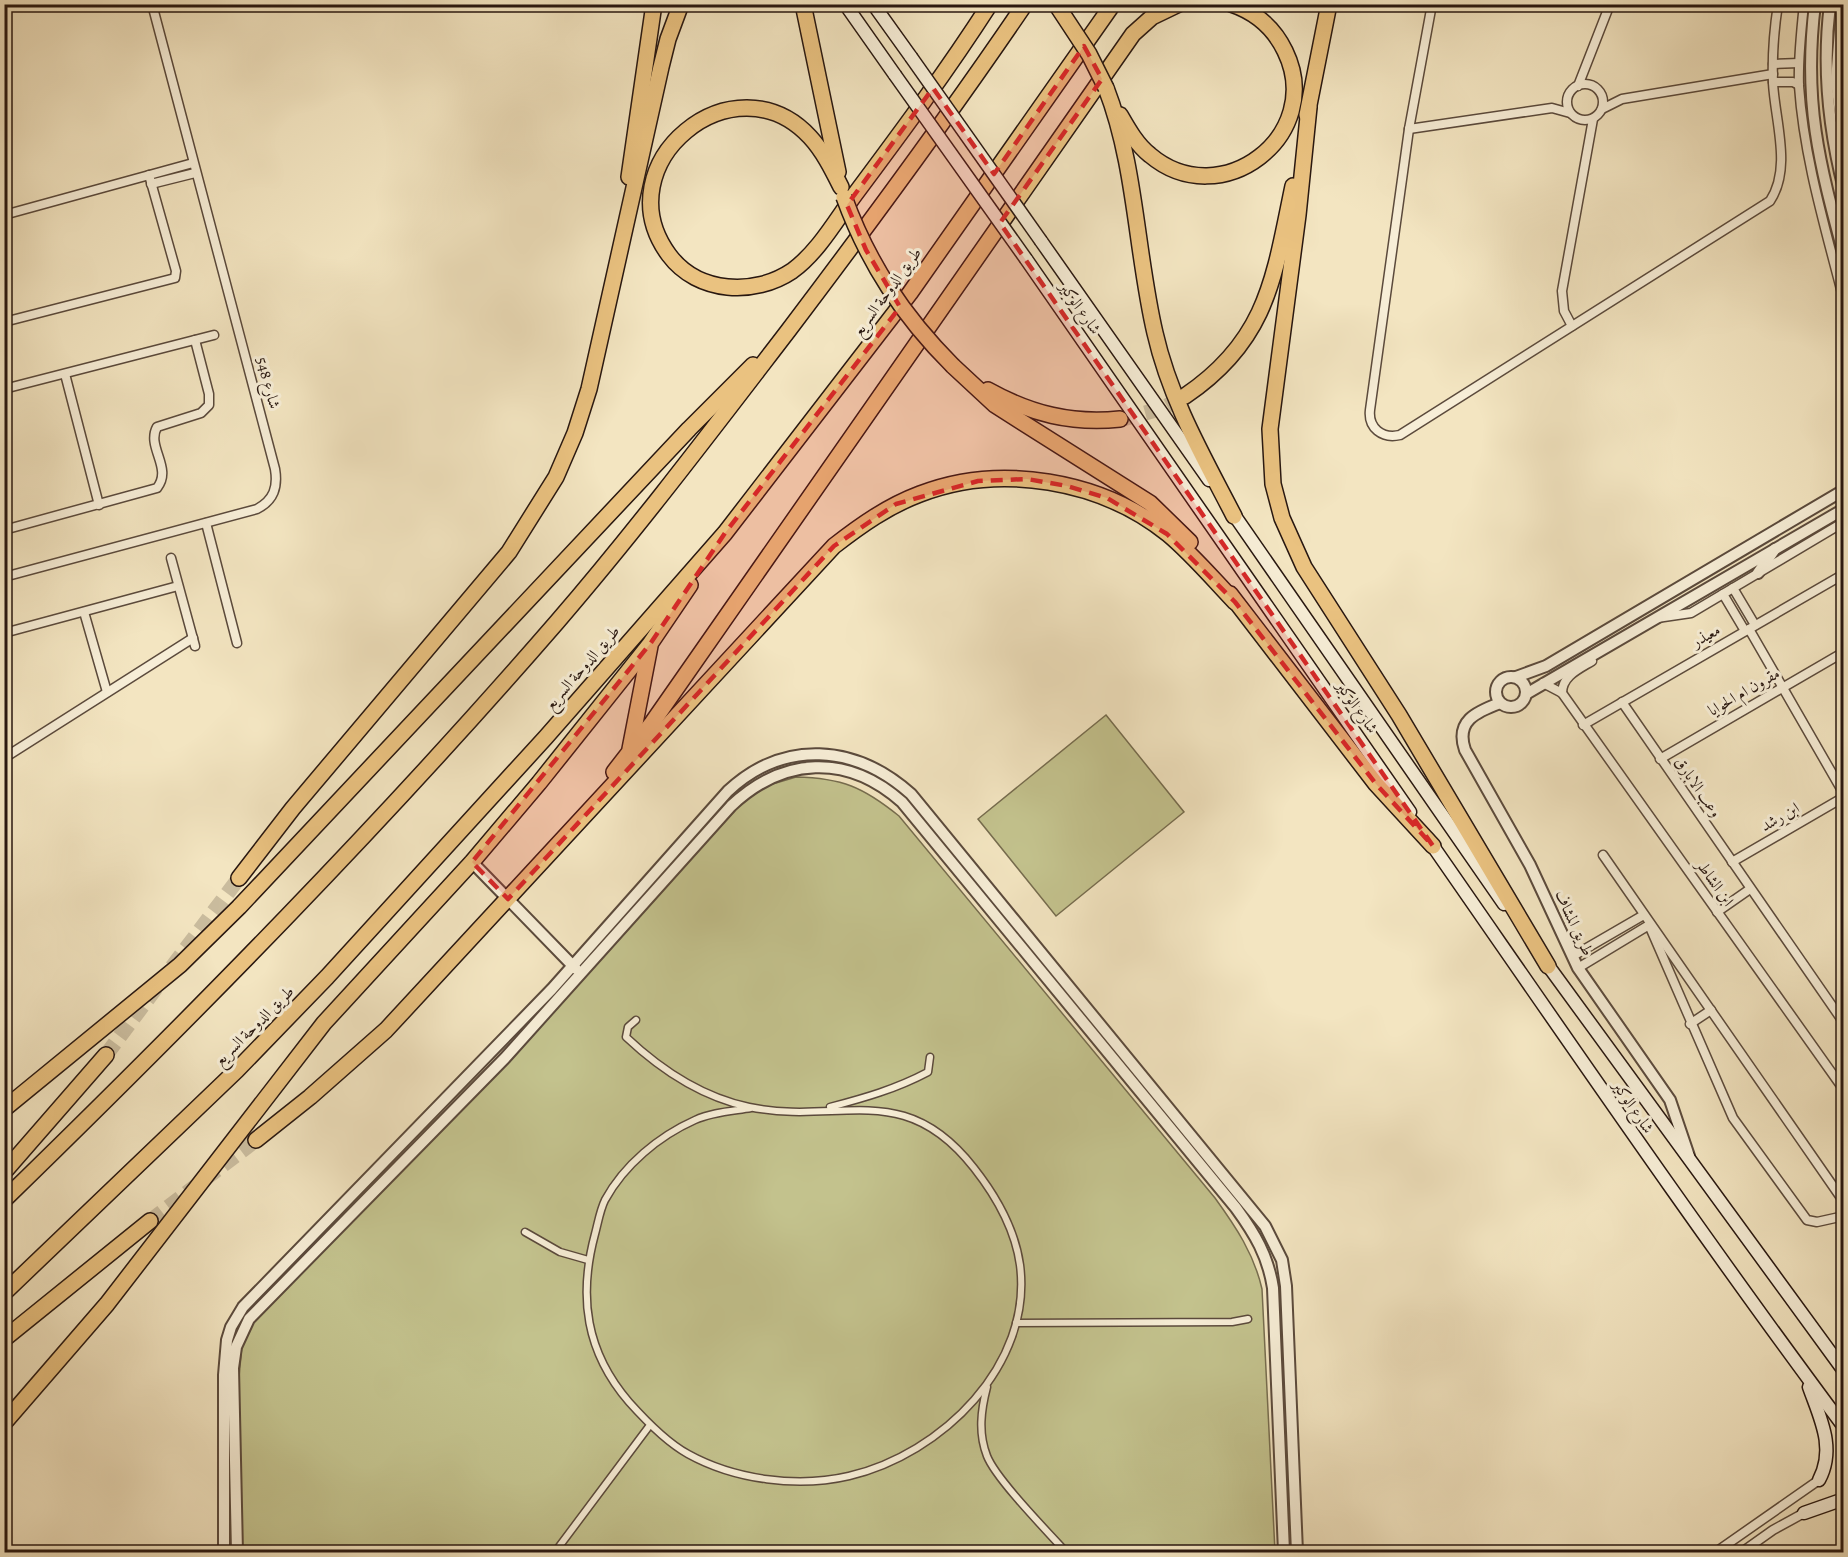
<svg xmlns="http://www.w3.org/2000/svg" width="1848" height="1557" font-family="Alegreya,Amiri,serif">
<rect width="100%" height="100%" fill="#f3e5c1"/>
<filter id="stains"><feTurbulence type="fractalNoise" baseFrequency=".00333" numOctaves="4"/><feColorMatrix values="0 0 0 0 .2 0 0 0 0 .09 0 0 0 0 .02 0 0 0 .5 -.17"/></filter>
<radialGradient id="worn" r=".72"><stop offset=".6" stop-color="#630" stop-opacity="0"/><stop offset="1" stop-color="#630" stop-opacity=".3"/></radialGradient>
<!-- green -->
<g fill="#c3c28d" stroke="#766c4e" stroke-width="1.5">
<path d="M1106,715L1184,812L1056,916L978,819Z"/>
<path d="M796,777C842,778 863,787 899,816L1215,1198C1236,1227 1254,1254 1262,1289L1275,1552H240L239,1377L242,1345L254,1320L539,1027L558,1001L742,803L766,786Z"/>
</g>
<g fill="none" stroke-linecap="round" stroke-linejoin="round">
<!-- motorway-tunnel -->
<g stroke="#cabc9e" stroke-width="15" stroke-dasharray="15 8" stroke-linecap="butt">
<path d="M1123,419L1163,408L1185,396"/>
<path d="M172,967L239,878"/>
<path d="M106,1055L156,988"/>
<path d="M150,1221L256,1140"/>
</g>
<defs>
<g id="pedestrian">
<path d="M636,1020L628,1027L626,1037C661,1070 702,1097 749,1107C840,1126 903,1077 974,1168C996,1196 1015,1229 1020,1265C1033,1365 942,1454 849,1476C798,1488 735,1480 688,1454C666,1442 646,1421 629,1402C586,1352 578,1297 595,1234C598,1223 600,1210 605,1200C624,1165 659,1136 695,1120C712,1112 733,1111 751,1108"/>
<path d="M830,1107C864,1098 896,1089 928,1072L930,1057"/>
<path d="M525,1232L560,1252L588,1260"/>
<path d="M1016,1323L1232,1322L1248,1319"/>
<path d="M987,1387C981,1410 978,1433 987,1456C996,1479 1047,1531 1066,1552"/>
<path d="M555,1552L650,1425"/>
</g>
<g id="minor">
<path d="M1432,4L1409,129L1370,410C1368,428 1382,439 1400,435L1770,201C1792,168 1775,121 1773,83C1772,57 1774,30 1778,4"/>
<path d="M1804,4C1801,32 1798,59 1799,86C1804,159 1826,230 1844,301"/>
<path d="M1841,4L1835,81L1844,152"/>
<path d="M1773,64L1799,63"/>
<path d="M1773,82H1793L1799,85"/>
<circle cx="1585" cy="102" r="18"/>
<path d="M1578,86L1610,4"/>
<path d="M1602,109L1622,99L1773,74"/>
<path d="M1409,129L1552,108L1570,113"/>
<path d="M151,184L195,173"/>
<path d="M4,215L193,163"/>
<path d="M4,322L175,278L176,271L149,175"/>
<path d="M1572,326L1564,311L1562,291L1593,119"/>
<path d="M65,374L99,505"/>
<path d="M4,389L214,335"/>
<path d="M206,523L237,643"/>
<path d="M4,530L157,488C173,468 146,447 157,427L201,413L209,405V394L195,340"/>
<path d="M171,558L195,646"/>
<path d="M4,577L257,509C274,500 278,487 275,469L152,4"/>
<path d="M1733,588L1755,625"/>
<path d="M1723,594L1745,631"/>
<path d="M84,612L107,692"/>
<path d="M1657,618L1691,613L1844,522"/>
<path d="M1749,629L1844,794"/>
<path d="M4,633L178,586"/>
<path d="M1543,683L1562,693L1844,1090"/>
<path d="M1562,693C1562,676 1579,669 1592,661"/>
<path d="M1622,702L1844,1023"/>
<path d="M1583,725L1844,574"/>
<path d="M4,758L193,638"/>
<path d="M1660,759L1844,652"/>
<path d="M1603,855L1844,1202"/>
<path d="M1732,862L1844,797"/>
<path d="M1717,912L1750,889"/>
<path d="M1573,956L1642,916"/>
<path d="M1578,968L1649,925L1733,1118L1807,1220L1817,1222L1844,1216"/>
<path d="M1690,1024L1711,1010"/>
<path d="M1716,1552L1819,1480"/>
<path d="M1742,1552L1773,1530L1804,1513"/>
</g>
<g id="tertiary">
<path d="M1815,4C1803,102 1819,162 1844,255"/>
<path d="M1830,4C1822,68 1828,127 1844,189"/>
<path d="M1758,573L1775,549"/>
<circle cx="1511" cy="692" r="15"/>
<path d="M1516,677L1546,666L1844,490"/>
<path d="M1526,694L1844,509"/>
<path d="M1500,703C1476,712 1455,721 1465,750L1530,865L1578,968L1670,1100L1689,1156"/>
<path d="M472,862L576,969"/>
<path d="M224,1552V1375L227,1340L231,1327L243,1307L552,989L728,791C784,739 855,744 911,794L1265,1226L1282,1260L1286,1286L1297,1552"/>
<path d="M237,1552L233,1368L236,1347L249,1319L505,1058L731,806C783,757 847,753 902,802L1236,1208C1255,1234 1268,1256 1273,1288L1284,1552"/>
</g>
<g id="secondary">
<path d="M845,4L895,75"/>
<path d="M873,4L911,57"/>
<path d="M1041,241L1209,480"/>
<path d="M1026,259L1410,812"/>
<path d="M1230,509L1504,904"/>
<path d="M1428,839C1565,1036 1700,1234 1844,1427"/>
<path d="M1544,960L1844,1371"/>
<path d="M1809,1387C1820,1418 1836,1448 1819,1480"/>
<path d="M1804,1513L1844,1499"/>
</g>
<g id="motorway">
<path d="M803,4L838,172"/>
<path d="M1106,88C1136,165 1136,252 1155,333C1170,399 1203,456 1234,516"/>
<path d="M1309,107L1298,215L1270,429L1273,484L1282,518L1304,567L1399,715L1548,966"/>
<path d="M1120,115C1128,129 1137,145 1150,155C1221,215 1326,135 1285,51C1274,28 1255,12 1231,4"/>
<path d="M1307,115L1329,4"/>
<path d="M629,177L654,4"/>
<path d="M841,187C832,169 823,151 810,137C734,55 602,164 669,255C698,294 755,296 792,271C817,253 835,222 853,197C900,134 947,71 990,4"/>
<path d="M953,366L995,405L1150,503L1190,542"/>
<path d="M988,390C1031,414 1072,424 1120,419"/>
<path d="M1185,396C1268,340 1274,277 1293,186"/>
<path d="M1230,594L1376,784L1433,846"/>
<path d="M630,749L650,646"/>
<path d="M614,772L652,723L1133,34L1152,17L1179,4"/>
<path d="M239,878L293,808L509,552L556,477L575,433L589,389L661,67L668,39L681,4"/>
<path d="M4,1109L180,965L239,907L689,429L753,365"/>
<path d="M256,1140L310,1097L386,1030L834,546C861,525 888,506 920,494C1000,463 1101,480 1168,534C1192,554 1213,579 1235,602"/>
<path d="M4,1172L106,1055"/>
<path d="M4,1200C195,1014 382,824 557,622C638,528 712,430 788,331C869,224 949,116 1025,4"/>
<path d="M4,1293L237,1070L327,977L546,737L725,533L910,293L1113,4"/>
<path d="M4,1339L150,1221"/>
<path d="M4,1423L107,1304L324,1023L472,862L539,783L650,644L690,585"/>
</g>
</defs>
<!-- pedestrian casing -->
<use href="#pedestrian" stroke="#5b4a3c" stroke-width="9"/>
<!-- minor casing -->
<use href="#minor" stroke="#5b4a3c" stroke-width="11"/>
<!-- tertiary casing -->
<use href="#tertiary" stroke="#5b4a3c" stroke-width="14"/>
<!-- secondary casing -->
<use href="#secondary" stroke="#281710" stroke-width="15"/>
<!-- motorway casing -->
<use href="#motorway" stroke="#281710" stroke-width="18"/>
<!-- pedestrian -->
<use href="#pedestrian" stroke="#f7eed7" stroke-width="6"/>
<!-- minor -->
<use href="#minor" stroke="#f7eed7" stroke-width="8"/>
<!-- tertiary -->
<use href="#tertiary" stroke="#f7eed7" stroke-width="10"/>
<!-- secondary -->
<use href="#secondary" stroke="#f7eed7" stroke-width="12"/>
<!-- motorway -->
<use href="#motorway" stroke="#eac280" stroke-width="15"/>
<defs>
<g id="secondary-bridge">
<path d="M911,57L1041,241"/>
<path d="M895,75L1026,259"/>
</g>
<g id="motorway-bridge">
<path d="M1056,4L1089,54L1106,88"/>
<path d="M844,197C868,263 903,316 953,366"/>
</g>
</defs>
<!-- secondary-bridge casing -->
<use href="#secondary-bridge" stroke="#281710" stroke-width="15" stroke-linecap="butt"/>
<!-- motorway-bridge casing -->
<use href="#motorway-bridge" stroke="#281710" stroke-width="18" stroke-linecap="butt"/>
<!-- secondary-bridge -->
<use href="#secondary-bridge" stroke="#f7eed7" stroke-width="12"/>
<!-- motorway-bridge -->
<use href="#motorway-bridge" stroke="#eac280" stroke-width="15"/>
</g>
<!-- marked area -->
<path fill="#d62828" fill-opacity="0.2" stroke="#d62828" stroke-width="4.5" stroke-dasharray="12 8" stroke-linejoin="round" d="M1084,46L1102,79L1000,223L1433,846L1376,784L1235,602L1167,534L1107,498L1067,486L1027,479L978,481L896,504L834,546L508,899L472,862L650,644L725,533L900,307L866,250L847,205L933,88L994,174Z"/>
<g text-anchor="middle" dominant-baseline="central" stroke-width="6" stroke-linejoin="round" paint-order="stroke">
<!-- street labels -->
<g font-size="16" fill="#281710" stroke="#f7eed7">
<text transform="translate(887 292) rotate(-54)">طريق الدوحة السريع</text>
<text transform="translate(1080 308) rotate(55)">شارع الوكير</text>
<text transform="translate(268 383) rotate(75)">شارع 548</text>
<text transform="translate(1706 636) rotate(-30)">معيذر</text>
<text transform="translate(582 668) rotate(-49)">طريق الدوحة السريع</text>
<text transform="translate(1744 692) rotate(-30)">مقرون ام الحوايا</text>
<text transform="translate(1357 707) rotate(55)">شارع الوكير</text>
<text transform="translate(1698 787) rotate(55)">وعب الابارق</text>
<text transform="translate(1780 817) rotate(-30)">ابن رشد</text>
<text transform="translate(1715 883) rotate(55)">ابن الشاطر</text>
<text transform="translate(1574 923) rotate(65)">طريق المشاف</text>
<text transform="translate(254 1026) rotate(-45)">طريق الدوحة السريع</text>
<text transform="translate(1633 1107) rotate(56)">شارع الوكير</text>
</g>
</g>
<!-- margin -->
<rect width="1848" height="1557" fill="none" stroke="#f3e5c1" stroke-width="24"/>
<rect x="6" y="6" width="1836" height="1545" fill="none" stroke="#281710" stroke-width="3"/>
<rect x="12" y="12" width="1824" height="1533" fill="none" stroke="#281710" stroke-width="1.5"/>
<rect width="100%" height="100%" filter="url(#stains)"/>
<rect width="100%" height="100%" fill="url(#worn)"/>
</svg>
